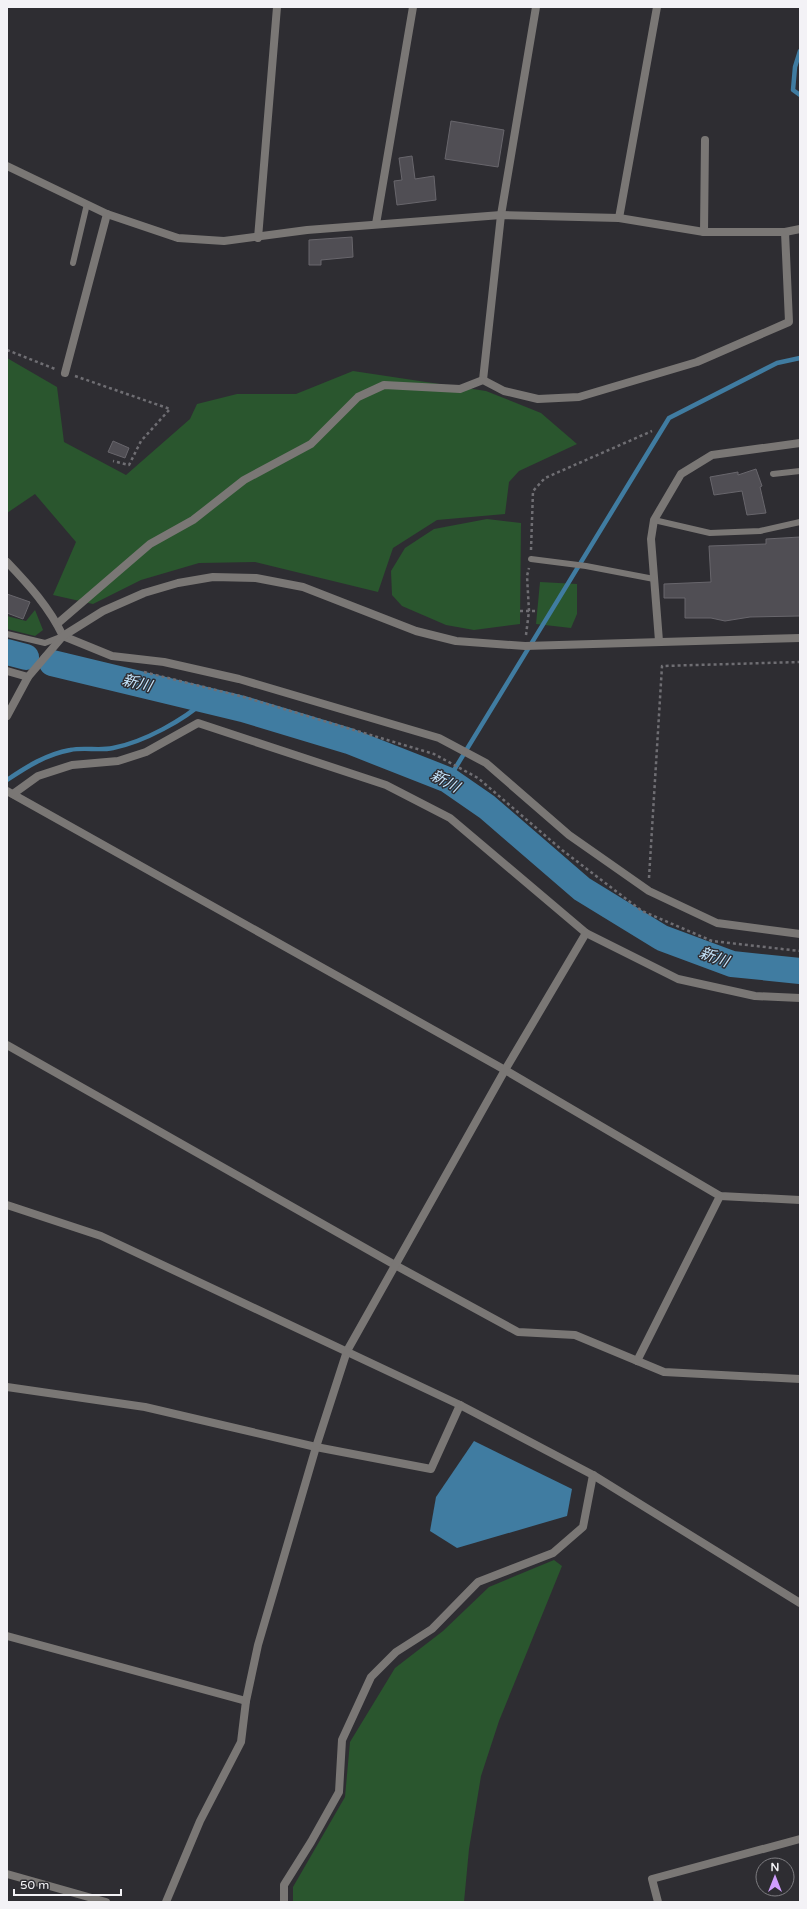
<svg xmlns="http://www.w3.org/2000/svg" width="807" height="1909" font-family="'Varela Round','Noto Sans JP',sans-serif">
<rect width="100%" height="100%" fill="#2e2d32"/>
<!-- green -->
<g fill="#2a562e">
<path d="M7,358L57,387L64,442L126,475L190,419L197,404L237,394H296L353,371L486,391L541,413L577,444L519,471L509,482L505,514L437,520L393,548L378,592L255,562L199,563L141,580L93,604L53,595L76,542L35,494L7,513Z"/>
<path d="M487,519L521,523L520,624L474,630L446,625L402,606L392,595L391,571L405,548L434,529Z"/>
<path d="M540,582L577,584V614L571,628L536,624Z"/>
<path d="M35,610L43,630L35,636L7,629V616L26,621Z"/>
<path d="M554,1560L562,1566L499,1721L481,1776L469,1849L464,1902H293V1887L345,1797L350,1742L395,1668L443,1631L489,1587Z"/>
</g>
<!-- water -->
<path fill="#407ca1" d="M474,1441L572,1489L567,1516L457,1548L430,1531L436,1497Z"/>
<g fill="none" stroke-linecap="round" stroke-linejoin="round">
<!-- stream -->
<g stroke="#407ca1" stroke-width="4.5">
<path d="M800,51L795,67L793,90L800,95"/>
<path d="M7,780C26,767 47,754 70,750C84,747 99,751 113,748C144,742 184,720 207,699"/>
<path d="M448,780L669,418L777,363L800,358"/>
</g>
<!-- river -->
<g stroke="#407ca1" stroke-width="26">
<path d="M7,652L26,657"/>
<path d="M52,663L243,709L349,741L448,780L487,807L582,889L662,938L732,964L800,971"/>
</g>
</g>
<!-- building -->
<g fill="#504e54" stroke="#68666c">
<path d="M451,121L504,130L498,167L445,159Z"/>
<path d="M412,156L415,179L434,176L436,200L397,205L394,181L402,180L399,158Z"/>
<path d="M352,237L353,257L321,260V265H309V240Z"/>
<path d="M113,441L129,448L125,458L108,452Z"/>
<path d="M756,469L762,486L760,487L766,513L747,515L742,491L714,495L710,477L738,472V475Z"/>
<path d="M800,537V616L750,617L725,621L711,618H685V598H664V584L711,582L709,546L766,544V539Z"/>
<path d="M7,594L30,602L23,619L7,613Z"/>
</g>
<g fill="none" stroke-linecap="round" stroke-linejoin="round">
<!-- path -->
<g stroke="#6f6e73" stroke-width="2.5" stroke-dasharray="3 3" stroke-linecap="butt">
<path d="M7,350L55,369"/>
<path d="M75,376L170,409L141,441L129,465L113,461"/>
<path d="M531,550L533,491L545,478L652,431"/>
<path d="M520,611H538"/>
<path d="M526,635L529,611L527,576L529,568"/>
<path d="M144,672L244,697L434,754L478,778L562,850L642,911L712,941L800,951"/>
<path d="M649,878L662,666L800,662"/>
</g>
<!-- service -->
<g stroke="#7a7775" stroke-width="6">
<path d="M73,263L87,204"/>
<path d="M773,474L800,471"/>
<path d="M654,520L710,533L760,531L800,522"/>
<path d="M531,559L586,566L654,579"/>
<path d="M7,634L45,643L63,636"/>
</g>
<!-- minor -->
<g stroke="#7a7775" stroke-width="8">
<path d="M619,218L657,7"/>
<path d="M376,224L413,7"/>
<path d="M704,232L705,140"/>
<path d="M258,238L277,7"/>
<path d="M65,373L107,214"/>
<path d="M483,380L501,215L536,7"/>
<path d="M7,562C29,585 49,607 63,636L112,656L164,662L239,679L439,738L486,763L569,835L649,891L717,923L800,934"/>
<path d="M57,624L150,544L193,520L244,480L311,444L358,397L384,385L460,389L483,380L504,391L538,399L579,397L697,362L789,322L785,232"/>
<path d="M659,641L651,539L654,520L681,474L712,455L800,443"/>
<path d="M7,671L28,677"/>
<path d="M7,716L28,677L63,636L103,611L144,593L178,583L213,577L256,578L303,587L416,631L456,641L525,646L800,638"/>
<path d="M7,791L505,1070L720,1196L800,1200"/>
<path d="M13,794L38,776L72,765L118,761L146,752L198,723L386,785L450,818L586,933L678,979L755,996L800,998"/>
<path d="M7,1045L395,1265L518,1332L575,1335L664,1372L800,1379"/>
<path d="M637,1361L720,1196"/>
<path d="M7,1387L145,1407L316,1447L431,1469L460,1405"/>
<path d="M7,1636L246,1701"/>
<path d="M7,1874L106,1902"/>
<path d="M166,1902L200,1821L241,1742L246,1701L258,1645L316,1447L347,1351L505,1070L586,933"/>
<path d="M284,1902V1885L311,1842L339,1792L342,1740L371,1677L396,1652L432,1629L478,1582L553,1553L583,1527L593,1475"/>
<path d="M658,1902L652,1879L800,1839"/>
</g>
<!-- tertiary -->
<g stroke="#7a7775" stroke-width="8">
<path d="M7,166L107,214L178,238L224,241L307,230L501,215L619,218L704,232H785L800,229"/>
<path d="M7,1205L101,1236L460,1405L593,1475L800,1603"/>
</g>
</g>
<g text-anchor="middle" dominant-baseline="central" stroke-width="3" stroke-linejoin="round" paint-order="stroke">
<!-- water labels -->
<g font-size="15" font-style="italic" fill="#c7e7fe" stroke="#2e2d32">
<text transform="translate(137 683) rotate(14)">新川</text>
<text transform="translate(445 781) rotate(28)">新川</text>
<text transform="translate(714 957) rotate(20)">新川</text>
</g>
</g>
<!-- border -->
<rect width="807" height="1909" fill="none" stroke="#f3f2f6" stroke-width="16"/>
<!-- north arrow -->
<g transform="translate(775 1877)"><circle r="19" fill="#2e2d32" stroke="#7d7c80"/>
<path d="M0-3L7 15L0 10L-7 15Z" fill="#d09dfe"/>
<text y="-6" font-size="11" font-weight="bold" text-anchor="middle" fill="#f3f2f6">N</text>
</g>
<!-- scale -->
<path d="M14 1889v6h107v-6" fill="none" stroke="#f3f2f6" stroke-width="2"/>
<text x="20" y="1889" font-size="12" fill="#f3f2f6" stroke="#2e2d32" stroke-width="3" paint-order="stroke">50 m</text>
</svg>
